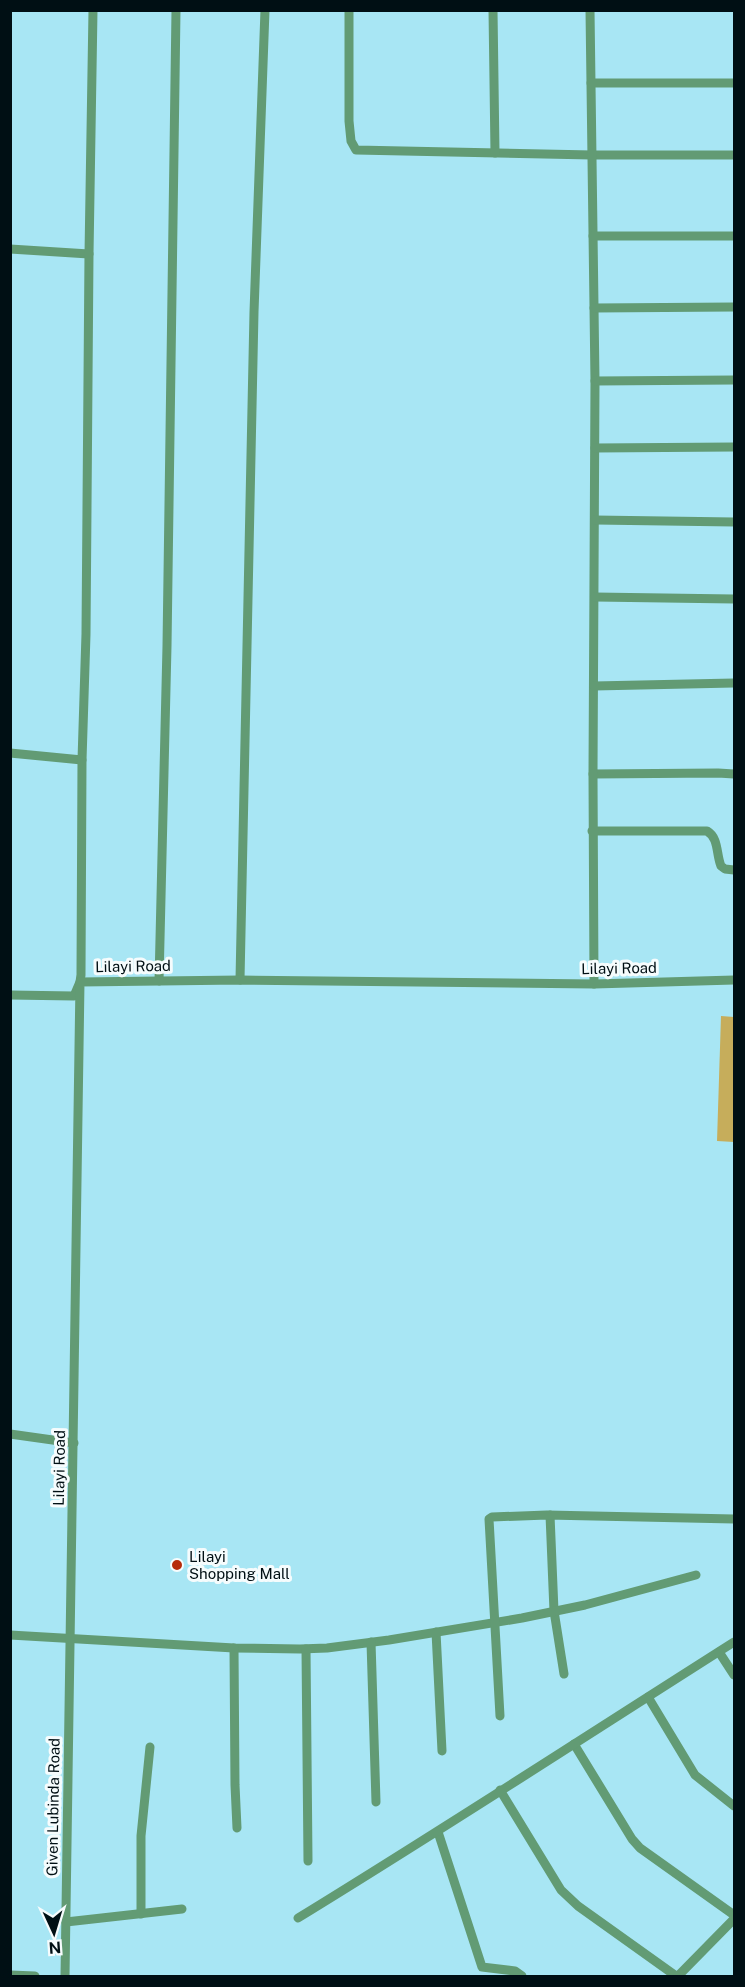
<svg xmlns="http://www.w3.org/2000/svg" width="745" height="1987" font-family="'Public Sans',sans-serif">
<rect width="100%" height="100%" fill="#a8e6f4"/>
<!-- green -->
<path fill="#c6ad5b" d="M721,1016L734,1017V1142L717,1141Z"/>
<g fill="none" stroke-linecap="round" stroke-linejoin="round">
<!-- minor -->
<g stroke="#629b74" stroke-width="9">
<path d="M349,10V121L351,141L356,150L592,155H734"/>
<path d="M493,10L495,153"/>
<path d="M590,10L595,381L593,774L718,773L734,774"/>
<path d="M591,83H734"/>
<path d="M593,236H734"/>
<path d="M10,249L89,254"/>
<path d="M594,308L734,307"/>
<path d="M595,381L734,380"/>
<path d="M595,448L734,447"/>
<path d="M595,520L734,522"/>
<path d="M595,597L734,599"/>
<path d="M594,686L734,683"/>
<path d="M10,753L82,760"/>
<path d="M593,774L594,984"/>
<path d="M592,831H707C719,838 716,854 721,866L725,869L734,870"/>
<path d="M240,980L254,312L265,10"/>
<path d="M159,981L167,646L176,10"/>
<path d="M10,995L74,996L80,982L81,975L82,760L86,634L89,254L93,10"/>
<path d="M10,1434L74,1443"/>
<path d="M550,1515L554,1611L564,1674"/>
<path d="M436,1632L442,1751"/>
<path d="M10,1635L234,1648L300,1649L327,1648L389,1640L522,1618L585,1605L696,1575"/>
<path d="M371,1642L376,1802"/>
<path d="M234,1648L235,1785L237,1828"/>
<path d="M306,1649L308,1861"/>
<path d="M719,1652L734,1675"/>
<path d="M648,1697L695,1775L734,1806"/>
<path d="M500,1716L489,1519L492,1517L547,1515L734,1519"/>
<path d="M574,1744L632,1839L640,1848L734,1915"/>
<path d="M500,1790L561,1890L578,1906L676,1976"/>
<path d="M438,1832L482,1967L515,1971L522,1976"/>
<path d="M141,1914V1836L150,1747"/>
<path d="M298,1918C445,1828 589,1734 734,1642"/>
<path d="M66,1922L182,1909"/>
<path d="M10,1975L35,1976"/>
<path d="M65,1976L80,982L240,980L594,984L734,980"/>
<path d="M678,1976L734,1919"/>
</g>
</g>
<!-- markers -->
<circle fill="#b62b0b" stroke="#f6fcfd" stroke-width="2" cx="177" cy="1565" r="6"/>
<g text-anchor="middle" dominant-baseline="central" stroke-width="6" stroke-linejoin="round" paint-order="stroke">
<!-- street labels -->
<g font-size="15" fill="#000f14" stroke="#f6fcfd">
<text transform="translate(133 966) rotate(-1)">Lilayi Road</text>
<text transform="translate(619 968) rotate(-1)">Lilayi Road</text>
<text transform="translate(59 1468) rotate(-89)">Lilayi Road</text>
<text transform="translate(53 1807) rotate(-89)">Given Lubinda Road</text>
</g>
<!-- poi labels -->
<g font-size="15" fill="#000f14" stroke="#f6fcfd" text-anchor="start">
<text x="189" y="1556">Lilayi<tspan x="189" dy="17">Shopping Mall</tspan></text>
</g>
</g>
<!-- border -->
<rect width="745" height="1987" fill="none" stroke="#000f14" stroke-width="24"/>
<!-- north arrow -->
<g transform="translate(54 1933) rotate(176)" stroke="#f6fcfd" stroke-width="4.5" paint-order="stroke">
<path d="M0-4.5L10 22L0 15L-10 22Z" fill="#000f14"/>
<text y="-9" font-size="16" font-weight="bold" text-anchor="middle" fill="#000f14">N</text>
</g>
</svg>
